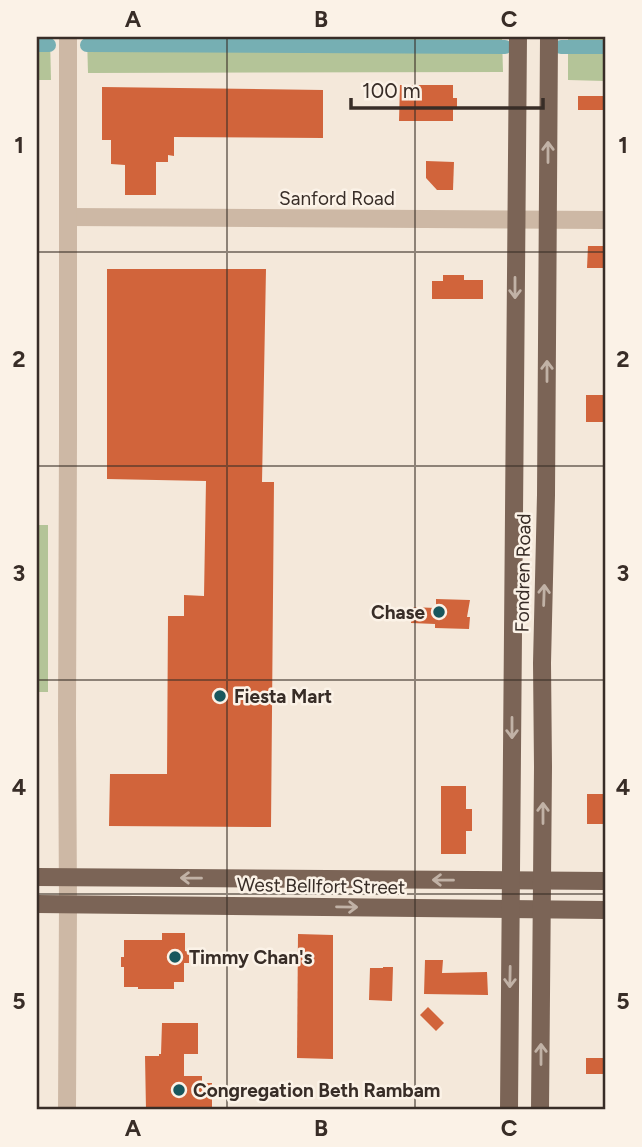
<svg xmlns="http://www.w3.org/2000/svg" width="642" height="1147" font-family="Figtree,sans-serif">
<rect width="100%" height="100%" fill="#f4e8da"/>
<!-- green -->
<g fill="#b4c498">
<path d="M37,37H50L51,80H37Z"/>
<path d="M87,37H502L503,72L88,73Z"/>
<path d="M568,37H605V81L568,80Z"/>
<rect x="37" y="525" width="11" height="167"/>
</g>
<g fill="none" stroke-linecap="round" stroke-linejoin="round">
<!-- canal -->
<g stroke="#76afb3" stroke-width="14">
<path d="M37,45H49"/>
<path d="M87,45L505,47"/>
<path d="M561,47H605"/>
</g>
</g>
<!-- building -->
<g fill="#d1643b">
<path d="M400,85H453V98H457V108H453V121H399Z"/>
<path d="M102,87L323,90V138L174,137V156L168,155V162H156V195H125V165L111,164V140H102Z"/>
<rect x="578" y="96" width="27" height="14"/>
<path d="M426,161L454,162L453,190H437L426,178Z"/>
<path d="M588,246H605V268H587Z"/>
<path d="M107,269H266L262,482H274L271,827L109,826L110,774H167L168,616H184V595L204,596L206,481L107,479Z"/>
<path d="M443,275H464V280H483V299H432V281H443Z"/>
<rect x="586" y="395" width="19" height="27"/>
<path d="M436,599L470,600L467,617H470L469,629L435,628V624L411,623V607L436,608Z"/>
<path d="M441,786H466V809H472V831H466V854H441Z"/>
<rect x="587" y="794" width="18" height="30"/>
<path d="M162,933H185V951L189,952V963H184V982H174V989H138V987H124V967H121V957H124V940H162Z"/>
<path d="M298,934L333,935V1059L297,1058Z"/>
<path d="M425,960H443L442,973L487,972L488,995L424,994Z"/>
<path d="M383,967H393L392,1001L369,1000L370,968H383Z"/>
<path d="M428,1007L444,1023L436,1031L420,1015Z"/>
<path d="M162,1023H198V1054H184V1076H202V1083H212V1110H146L145,1056H159V1054H161Z"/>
<rect x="586" y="1058" width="19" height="16"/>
</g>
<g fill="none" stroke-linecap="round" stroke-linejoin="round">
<!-- minor -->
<g stroke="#cdb8a5" stroke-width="18">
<path d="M68,217L605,220"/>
<path d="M67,1110L68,903L67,719L68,438V37"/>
</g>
<!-- major -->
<g stroke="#7b6456" stroke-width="18">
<path d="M37,877L605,881"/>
<path d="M37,904L605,910"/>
<path d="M509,1110L518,37"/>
<path d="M540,1110L543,767L542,663L546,495L549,37"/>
</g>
</g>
<!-- one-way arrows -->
<defs><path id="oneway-shaft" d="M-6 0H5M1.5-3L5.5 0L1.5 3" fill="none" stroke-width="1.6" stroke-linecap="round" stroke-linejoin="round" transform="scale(1.75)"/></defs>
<g stroke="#c1b2a6">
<use href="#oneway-shaft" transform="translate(548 152) rotate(-90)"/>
<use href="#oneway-shaft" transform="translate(515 288) rotate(90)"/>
<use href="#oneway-shaft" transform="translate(547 371) rotate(-90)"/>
<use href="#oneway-shaft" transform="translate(544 595) rotate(-88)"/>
<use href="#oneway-shaft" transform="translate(512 728) rotate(90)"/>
<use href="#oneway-shaft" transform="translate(543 813) rotate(-90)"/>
<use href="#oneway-shaft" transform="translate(191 878) rotate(-179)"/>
<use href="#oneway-shaft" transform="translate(443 880) rotate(-179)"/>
<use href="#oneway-shaft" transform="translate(347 907) rotate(1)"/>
<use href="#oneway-shaft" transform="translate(510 977) rotate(91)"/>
<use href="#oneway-shaft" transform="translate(541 1054) rotate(-90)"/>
</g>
<!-- grid -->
<path fill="none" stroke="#382d27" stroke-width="2" stroke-opacity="0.55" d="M227,37V1110M415,37V1110M37,252H605M37,466H605M37,680H605M37,894H605"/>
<!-- markers -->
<g fill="#18575d" stroke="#fbf2e7" stroke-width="2.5">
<circle cx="439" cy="612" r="7"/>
<circle cx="220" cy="696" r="7"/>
<circle cx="175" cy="957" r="7"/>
<circle cx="179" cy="1090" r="7"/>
</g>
<g text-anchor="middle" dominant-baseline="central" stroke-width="5" stroke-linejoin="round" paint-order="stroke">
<!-- street labels -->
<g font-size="19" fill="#382d27" stroke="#fbf2e7">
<text x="337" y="198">Sanford Road</text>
<text transform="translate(523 573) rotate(-89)">Fondren Road</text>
<text transform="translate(321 886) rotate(1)">West Bellfort Street</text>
</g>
<!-- poi labels -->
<g font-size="19" font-weight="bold" fill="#382d27" stroke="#fbf2e7" text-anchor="start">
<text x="425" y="612" text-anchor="end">Chase</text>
<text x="234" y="696">Fiesta Mart</text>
<text x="189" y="957">Timmy Chan's</text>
<text x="193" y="1090">Congregation Beth Rambam</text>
</g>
</g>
<!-- border -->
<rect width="642" height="1147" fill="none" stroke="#fbf2e7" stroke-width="77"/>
<!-- scale -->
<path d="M351 98v10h192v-10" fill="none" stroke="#382d27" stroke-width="3.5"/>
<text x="362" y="98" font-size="21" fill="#382d27" stroke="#fbf2e7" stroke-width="5" paint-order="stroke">100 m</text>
<rect x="38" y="38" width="566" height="1070" fill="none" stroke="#382d27" stroke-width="2.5"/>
<g font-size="23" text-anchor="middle" font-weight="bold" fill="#382d27">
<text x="133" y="27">A</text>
<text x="321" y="27">B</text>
<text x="509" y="27">C</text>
<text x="19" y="153">1</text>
<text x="623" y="153">1</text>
<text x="19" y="367">2</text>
<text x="623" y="367">2</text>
<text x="19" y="581">3</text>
<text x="623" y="581">3</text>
<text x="19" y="795">4</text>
<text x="623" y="795">4</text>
<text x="19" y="1009">5</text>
<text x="623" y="1009">5</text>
<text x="133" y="1136">A</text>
<text x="321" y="1136">B</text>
<text x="509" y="1136">C</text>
</g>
</svg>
